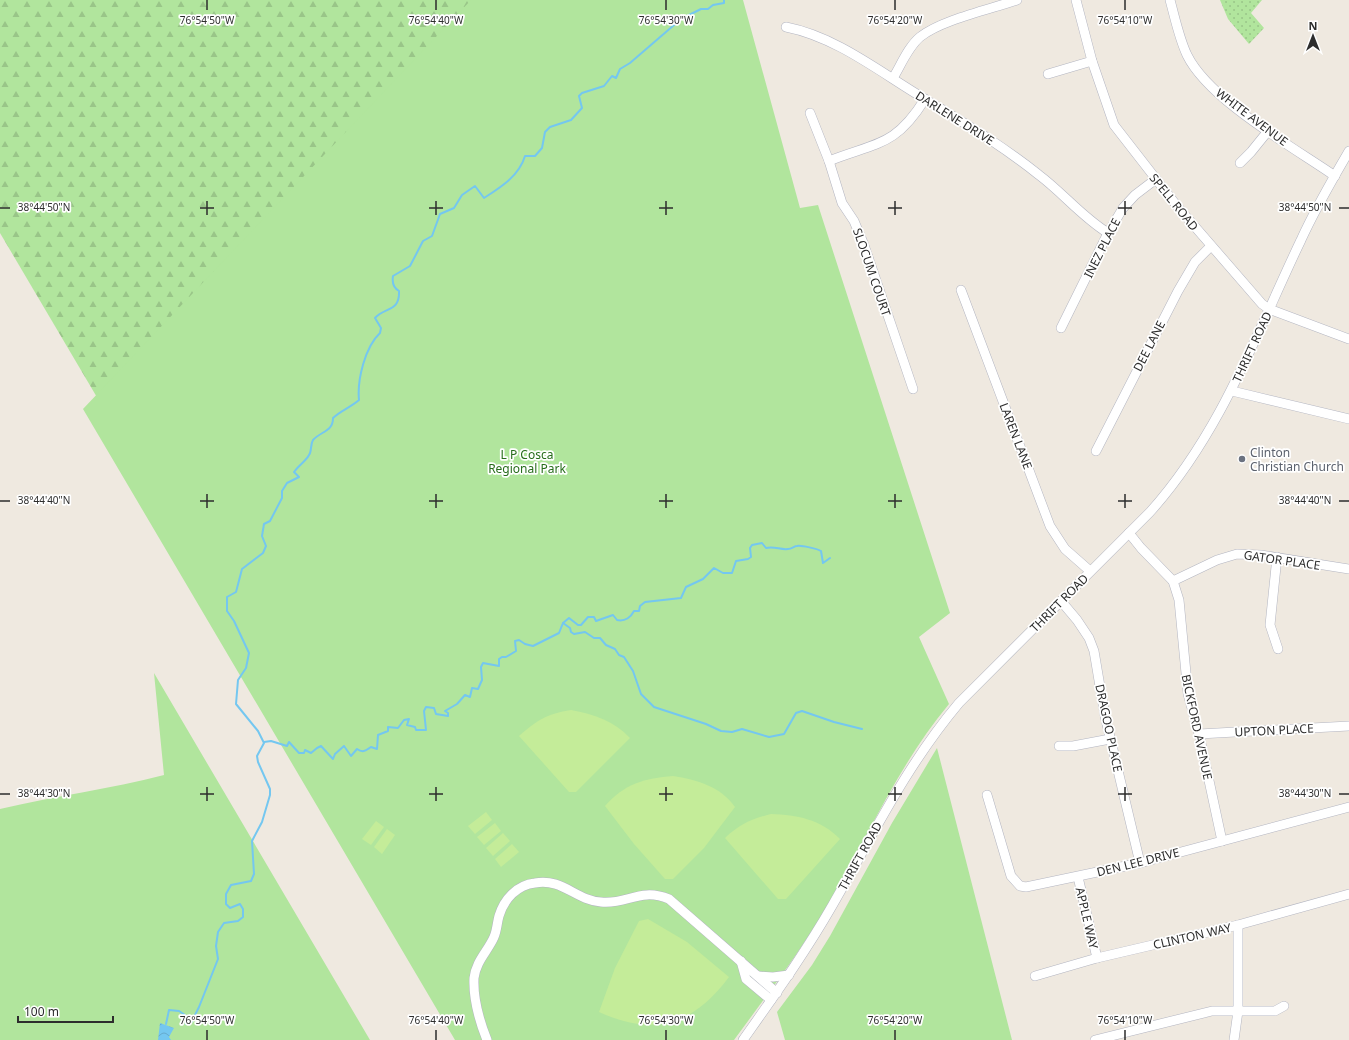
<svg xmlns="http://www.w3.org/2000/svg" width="1349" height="1040" font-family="'Noto Sans',sans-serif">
<defs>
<pattern id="grass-dots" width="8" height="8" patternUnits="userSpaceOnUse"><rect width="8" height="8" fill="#b1e59d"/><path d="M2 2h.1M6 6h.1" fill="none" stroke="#99c588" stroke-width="1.8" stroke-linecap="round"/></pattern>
<pattern id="forest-firs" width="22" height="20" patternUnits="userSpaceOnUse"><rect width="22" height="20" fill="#b1e59d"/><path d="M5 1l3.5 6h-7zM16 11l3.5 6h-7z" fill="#99c588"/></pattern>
<pattern id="water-waves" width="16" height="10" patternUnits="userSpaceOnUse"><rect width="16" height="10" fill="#74c7f0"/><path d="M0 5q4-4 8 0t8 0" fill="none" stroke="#65abce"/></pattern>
</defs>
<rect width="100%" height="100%" fill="#efe9e0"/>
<!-- grass -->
<path fill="url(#grass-dots)" d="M1220,0H1262L1251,13L1264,28L1249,44L1228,19Z"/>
<!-- forest -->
<path fill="url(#forest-firs)" d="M0,0H494L98,399L0,233Z"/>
<!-- park -->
<g fill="#b1e59d">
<path d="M471,0H743L800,208L818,205L950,613L919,637L949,704C899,764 868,836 829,903C801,951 767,995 734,1040H455L83,409Z"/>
<path d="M154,673L370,1040H0V809C54,796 110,789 164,775Z"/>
<path d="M937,748L1012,1040H785L777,1012L812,965L830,936L892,823Z"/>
</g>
<!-- pitch -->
<g fill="#c4ec99">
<path d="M571,710C594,714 614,721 630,738L576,792H569L519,736C537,720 547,714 571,710Z"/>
<path d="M673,776C697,780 720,786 735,807L704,848L673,879H665L634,844L605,806C624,784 645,778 673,776Z"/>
<path d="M486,812L492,820L475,834L468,826Z"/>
<path d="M771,814C797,815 820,819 840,839L786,899H778L725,838C740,824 751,819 771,814Z"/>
<path d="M376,821L384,827L371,845L362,839Z"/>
<path d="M495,823L501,831L484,845L477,837Z"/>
<path d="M387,829L395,835L382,854L374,847Z"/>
<path d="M503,833L510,841L493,856L486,848Z"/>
<path d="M512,844L519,852L501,867L495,859Z"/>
<path d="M648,919L687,942L729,977C693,1025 654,1037 599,1012L615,968L639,921Z"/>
</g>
<!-- water -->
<path fill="url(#water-waves)" d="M160,1023L174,1028L169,1037L171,1040H158Z"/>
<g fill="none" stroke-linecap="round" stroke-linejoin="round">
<!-- stream -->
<g stroke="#74c7f0" stroke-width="2">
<path d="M563,623L570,628L571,632L574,634L585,632L594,638H600L606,645L615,649L619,655L624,657L633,671L641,694L654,707L706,724L721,731L732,732L742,729L769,737L784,734L796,713L802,711L834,722L862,729"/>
<path d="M264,742L271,741L287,746L289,742L299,753H304L305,750L311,753L317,748L321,746L333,759L335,754L344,746L351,756L357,749C363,753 365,751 371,747L377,749L378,735L388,731V727L398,728L404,720L409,719L407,725L415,727L416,730H426L424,711L426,707L434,708L436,714L448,716V713L445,711L457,704L465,695L470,697L472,688L478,689L482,680L481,667L483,663L499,666V659L502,657H506L516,651L515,641L519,640L525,644L533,646L559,633L563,623L569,618L578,625H581L588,617H594L596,621L613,615L617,620C625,622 631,617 634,611H639L640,606L645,602L681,598L686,587L703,579L714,568L723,573H732L736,561L748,559L751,557L750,548L752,545L762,543L766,548C775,546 780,550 788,549C792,549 794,546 797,546C801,545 818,549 821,551L823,563L830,558"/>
<path d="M166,1024L169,1010L179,1011L185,1015L186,1024L191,1023L199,1007L218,959L216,946L218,932L224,923L238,921L243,917V909L240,904L230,908L226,904V894L231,885L251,881L254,874L252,841L262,822L270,795V789L258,762L257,756L264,743L258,731L236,704L238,680L246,668L249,653L234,621L227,611V597L236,592L242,569L263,553L266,546L262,536L264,524L270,521L282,498V491L287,483L299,477L294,472C298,466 306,461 309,455C312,451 310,445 313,440C321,431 333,432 333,418C340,411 351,407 359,400C357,380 365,347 380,333L381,328L375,318C385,307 400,312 399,291C394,288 392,282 393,276L410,266L423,241L432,236L440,214L454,208L462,195L475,186L484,198C501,187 519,176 525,156H535L542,148L545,132L550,127L571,120L582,108L579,96L582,93L604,86L612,76L616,78L620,69L630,63L681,19L701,9H708L713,5L724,3V0"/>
</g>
<defs>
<g id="minor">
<path d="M1076,0L1092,61L1114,125L1177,206L1262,304L1269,309L1349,339"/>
<path d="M1170,0C1175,18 1179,38 1187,55C1209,100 1293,147 1335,176"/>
<path d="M786,27C837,37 881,73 925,99C964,123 1003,146 1039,175C1063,193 1082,217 1108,233"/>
<path d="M1048,74L1092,61"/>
<path d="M893,78C901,65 908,47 920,37C941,20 991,9 1017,0"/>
<path d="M810,113L829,161L842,203L854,221L864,245L913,389"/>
<path d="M829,161C877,142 895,147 925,99"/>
<path d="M1240,163L1251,152L1268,131"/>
<path d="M961,290L1050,526L1065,549L1090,571"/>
<path d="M1061,328L1108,233L1123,208L1135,195L1156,179"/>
<path d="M1232,391L1349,419"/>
<path d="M1096,451L1178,291L1195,262L1210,247"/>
<path d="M1129,533L1141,548L1173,581L1179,600L1188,694L1199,734L1222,841"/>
<path d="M1277,557L1270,625L1278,649"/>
<path d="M1173,581L1217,560L1237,554L1261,555L1349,569"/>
<path d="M1061,601L1077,620L1089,638L1094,651L1105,716L1140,863"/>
<path d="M1199,734L1349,726"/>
<path d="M1059,746H1073L1110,739"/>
<path d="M987,795L1011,876L1020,886L1026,887L1140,863L1349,807"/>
<path d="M1078,877L1097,958"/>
<path d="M741,961L746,979L771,1000"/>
<path d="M758,976L773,977L789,975"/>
<path d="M1035,976L1097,958L1238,925L1349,894"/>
<path d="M487,1040C479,1020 473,999 474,978C476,961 488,951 494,937C497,930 497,923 499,916C504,899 517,885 535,883C563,878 575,900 601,902C627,905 640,887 669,899L777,993"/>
<path d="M743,1040C774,996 805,953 832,906C873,835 906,766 959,703L1150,512C1221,433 1256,334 1301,240C1315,209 1332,180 1349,151"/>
<path d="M1095,1040L1212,1011H1275L1284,1006"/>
<path d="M1234,1040L1238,1011V925"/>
</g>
</defs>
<!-- minor casing -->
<use href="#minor" stroke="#b3b5c1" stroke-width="10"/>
<!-- minor -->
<use href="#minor" stroke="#fff" stroke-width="9"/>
</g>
<!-- ticks -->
<path fill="none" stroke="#2d2d2d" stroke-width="1.5" d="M207,0V10M436,0V10M666,0V10M895,0V10M1125,0V10M207,201V215M436,201V215M666,201V215M895,201V215M1125,201V215M0,208H10M200,208H214M429,208H443M659,208H673M888,208H902M1118,208H1132M1339,208H1349M207,494V508M436,494V508M666,494V508M895,494V508M1125,494V508M0,501H10M200,501H214M429,501H443M659,501H673M888,501H902M1118,501H1132M1339,501H1349M207,787V801M436,787V801M666,787V801M895,787V801M1125,787V801M0,794H10M200,794H214M429,794H443M659,794H673M888,794H902M1118,794H1132M1339,794H1349M207,1030V1040M436,1030V1040M666,1030V1040M895,1030V1040M1125,1030V1040"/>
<!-- markers -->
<circle fill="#6b7280" stroke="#fff" stroke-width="1.5" cx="1242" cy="459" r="4"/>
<g text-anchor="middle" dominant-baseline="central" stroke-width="3.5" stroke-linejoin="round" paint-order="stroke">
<!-- street labels -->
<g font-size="12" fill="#2d2d2d" stroke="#fff">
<text transform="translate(1252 117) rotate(37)">WHITE AVENUE</text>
<text transform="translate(955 118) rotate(32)">DARLENE DRIVE</text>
<text transform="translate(1174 202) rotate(51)">SPELL ROAD</text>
<text transform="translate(1102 248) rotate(-63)">INEZ PLACE</text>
<text transform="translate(872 272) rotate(71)">SLOCUM COURT</text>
<text transform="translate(1149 346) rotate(-63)">DEE LANE</text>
<text transform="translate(1252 347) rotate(-65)">THRIFT ROAD</text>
<text transform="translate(1016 436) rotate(69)">LAREN LANE</text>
<text transform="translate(1282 560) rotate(8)">GATOR PLACE</text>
<text transform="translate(1059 603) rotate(-45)">THRIFT ROAD</text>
<text transform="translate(1197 727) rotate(78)">BICKFORD AVENUE</text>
<text transform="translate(1109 728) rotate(78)">DRAGOO PLACE</text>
<text transform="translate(1274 730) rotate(-3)">UPTON PLACE</text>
<text transform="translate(860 856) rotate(-61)">THRIFT ROAD</text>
<text transform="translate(1138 862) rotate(-14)">DEN LEE DRIVE</text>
<text transform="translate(1087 918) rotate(77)">APPLE WAY</text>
<text transform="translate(1192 936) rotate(-13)">CLINTON WAY</text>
</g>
<!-- worship labels -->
<g font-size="12" fill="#5b616d" stroke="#fff" text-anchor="start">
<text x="1250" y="452">Clinton<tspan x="1250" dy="14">Christian Church</tspan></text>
</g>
<!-- park labels -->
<g font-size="12" fill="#276d1b" stroke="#fff">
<text x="527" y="454">L P Cosca<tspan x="527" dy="14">Regional Park</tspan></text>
</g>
</g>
<g font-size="10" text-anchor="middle" fill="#2d2d2d" stroke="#fff" stroke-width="3.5" stroke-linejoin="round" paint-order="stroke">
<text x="207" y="24">76°54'50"W</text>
<text x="436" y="24">76°54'40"W</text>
<text x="666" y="24">76°54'30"W</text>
<text x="895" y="24">76°54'20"W</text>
<text x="1125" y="24">76°54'10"W</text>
<text x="44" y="211">38°44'50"N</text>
<text x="1305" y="211">38°44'50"N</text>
<text x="44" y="504">38°44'40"N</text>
<text x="1305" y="504">38°44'40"N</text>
<text x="44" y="797">38°44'30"N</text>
<text x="1305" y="797">38°44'30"N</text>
<text x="207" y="1024">76°54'50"W</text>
<text x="436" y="1024">76°54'40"W</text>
<text x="666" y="1024">76°54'30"W</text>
<text x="895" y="1024">76°54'20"W</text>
<text x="1125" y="1024">76°54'10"W</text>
</g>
<!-- north arrow -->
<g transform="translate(1313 36)" stroke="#ffffff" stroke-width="3" paint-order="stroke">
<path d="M0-3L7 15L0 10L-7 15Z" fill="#2d2d2d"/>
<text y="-6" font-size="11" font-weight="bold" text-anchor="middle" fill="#2d2d2d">N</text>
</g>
<!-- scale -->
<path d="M18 1016v6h95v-6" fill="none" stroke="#2d2d2d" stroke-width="2"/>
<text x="24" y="1016" font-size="12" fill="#2d2d2d" stroke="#ffffff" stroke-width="3" paint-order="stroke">100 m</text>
</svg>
